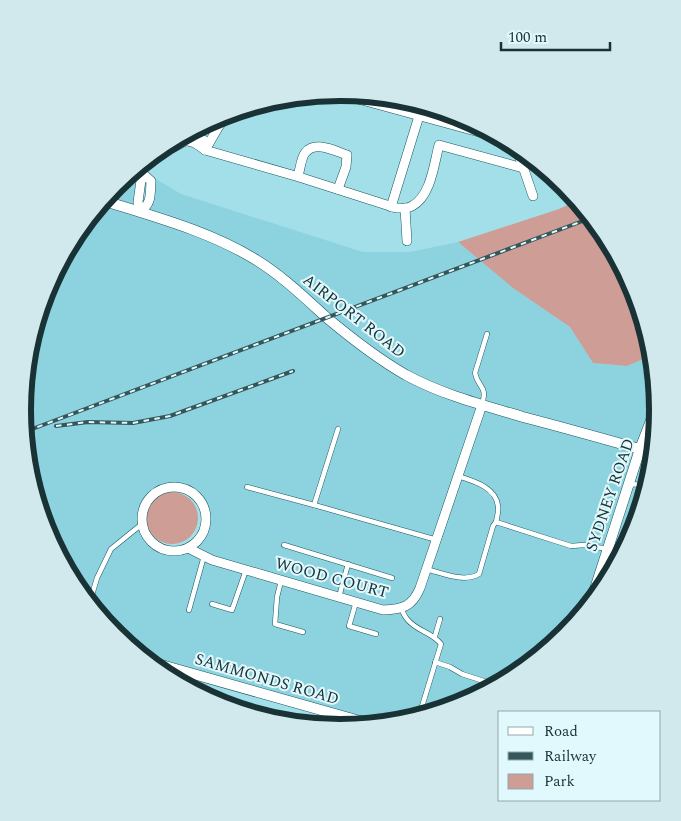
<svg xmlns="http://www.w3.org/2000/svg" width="681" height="821" font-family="Spectral,serif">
<rect width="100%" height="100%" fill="#a2dfe9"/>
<!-- built -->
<g fill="#8cd3df">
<path d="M137,171L138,174L135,206L108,197L116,185Z"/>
<path d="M154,178L181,194L363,252H410L458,242L513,288L570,327L593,363L627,366L648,357L656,399L638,445L483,401L445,388L408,371L377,352L330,314L298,285L255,254L149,210L152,206L154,197Z"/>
<path d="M103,205L186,232L222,246L252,262L293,292L373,359L477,408L417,587L413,596L406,602L397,605H384L213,556L196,547L206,534L209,522V511L203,499L195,490L184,485L173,483L161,486L150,492L143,501L138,513V525L142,536L147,544L157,552L168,555H178L187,553L210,564L382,614L398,613L409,610L418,601L423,590L484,410L635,453L585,606L565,636L462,704L376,721L146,656L115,635L47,532L23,410L47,289Z"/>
<path d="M643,454L649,456L634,532L600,583Z"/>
<path d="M321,714L358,725L340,728L317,724Z"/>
</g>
<!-- green -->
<g fill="#cd9d96">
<path d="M576,201L634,289L648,357L627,366L593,363L570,327L513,288L458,242L559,209Z"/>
<circle cx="172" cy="518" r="26"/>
</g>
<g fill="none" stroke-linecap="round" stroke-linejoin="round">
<defs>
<g id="service">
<path d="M482,404C488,386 478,388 475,373L487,334"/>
<path d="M338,429L314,505L437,540"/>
<path d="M458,476C473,481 496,487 498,506C499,511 497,517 496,522"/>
<path d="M629,484L644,485"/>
<path d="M247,487L314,505"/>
<path d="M284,545L392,578"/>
<path d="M426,569C442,573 464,583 479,574L493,526L496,522L571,546L584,545L608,549"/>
<path d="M281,581L277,597L275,624L303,632"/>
<path d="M339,597L348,564"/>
<path d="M91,598L97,578L111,549L142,524"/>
<path d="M356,602L349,626L376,634"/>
<path d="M212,604L232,610L246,570"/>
<path d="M401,608C403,612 404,616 407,619C416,631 432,632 441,644L420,713"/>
<path d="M189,610L204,556"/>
<path d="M435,636L440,619"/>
<path d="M435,662L450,667L462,674L493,684"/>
</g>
<g id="minor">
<path d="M336,93L490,135"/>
<path d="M192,134L209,143"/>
<path d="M184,140L195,143L205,150L299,177L396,208C401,208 408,209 412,206C431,196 434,164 439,145L523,168"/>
<path d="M172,148L187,140"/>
<path d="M205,150L219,126L227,115"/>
<path d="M519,155L533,196"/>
<path d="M142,173L151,181C150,195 152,203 140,212L138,202Z"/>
<path d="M298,176C300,170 301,158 305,153C315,140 335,151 347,155L346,167L338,189"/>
<path d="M391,207L419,116"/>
<path d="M405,208L407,241"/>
<circle cx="174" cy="519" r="32"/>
<path d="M188,548L212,560L383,610C403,609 412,607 420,588L482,405"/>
</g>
<g id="tertiary">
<path d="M105,201C155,217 208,231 253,258C280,274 303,296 326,317C351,338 378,359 406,375C443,395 483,405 523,417C565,428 608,440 650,452"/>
<path d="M593,595L640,449L657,405"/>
<path d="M158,664L367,723"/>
</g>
</defs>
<!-- service casing -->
<use href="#service" stroke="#175760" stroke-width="5.5"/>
<!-- minor casing -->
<use href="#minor" stroke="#175760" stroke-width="10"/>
<!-- tertiary casing -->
<use href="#tertiary" stroke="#175760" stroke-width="11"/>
<!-- service -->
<use href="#service" stroke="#fff" stroke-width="4.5"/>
<!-- minor -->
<use href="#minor" stroke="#fff" stroke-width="9"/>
<!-- tertiary -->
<use href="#tertiary" stroke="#fff" stroke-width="10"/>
<defs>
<g id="rail">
<path d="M56,426L88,422L133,423L170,416L293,371"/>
<path d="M27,431L588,219"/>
</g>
</defs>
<!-- rail casing -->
<use href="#rail" stroke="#35565b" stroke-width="4"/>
<!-- rail -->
<use href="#rail" stroke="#e1f9fd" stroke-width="2" stroke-dasharray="5.5" stroke-linecap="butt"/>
</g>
<g text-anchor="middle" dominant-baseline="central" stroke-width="4" stroke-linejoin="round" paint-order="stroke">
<!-- street labels -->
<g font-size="16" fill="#193236" stroke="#e1f9fd">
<text transform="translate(354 316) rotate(38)">AIRPORT ROAD</text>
<text transform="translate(610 495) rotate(-71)">SYDNEY ROAD</text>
<text transform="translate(332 578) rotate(15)">WOOD COURT</text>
<text transform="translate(267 679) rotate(16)">SAMMONDS ROAD</text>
</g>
</g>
<!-- crop -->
<path d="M0 0H681V821H0ZM31 410a309 309 0 1 1 618 0a309 309 0 1 1-618 0Z" fill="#d1e9ed" fill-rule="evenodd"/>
<path fill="none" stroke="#193236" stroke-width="6" d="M31 410a309 309 0 1 1 618 0a309 309 0 1 1-618 0Z"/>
<!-- legend -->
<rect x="498" y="711" width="162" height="90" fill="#e1f9fd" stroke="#91a9ad"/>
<rect x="508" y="727" width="25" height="8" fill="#ffffff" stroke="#91a9ad"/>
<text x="544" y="736" font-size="15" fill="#193236">Road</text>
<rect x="508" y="752" width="25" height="8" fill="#35565b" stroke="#91a9ad"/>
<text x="544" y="761" font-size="15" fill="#193236">Railway</text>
<rect x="508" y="774" width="25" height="15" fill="#cd9d96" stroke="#91a9ad"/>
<text x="544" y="786" font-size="15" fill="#193236">Park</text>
<!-- scale -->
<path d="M501 42v8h109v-8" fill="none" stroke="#193236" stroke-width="2.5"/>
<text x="508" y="42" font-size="15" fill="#193236" stroke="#e1f9fd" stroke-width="4" paint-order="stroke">100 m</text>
</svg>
